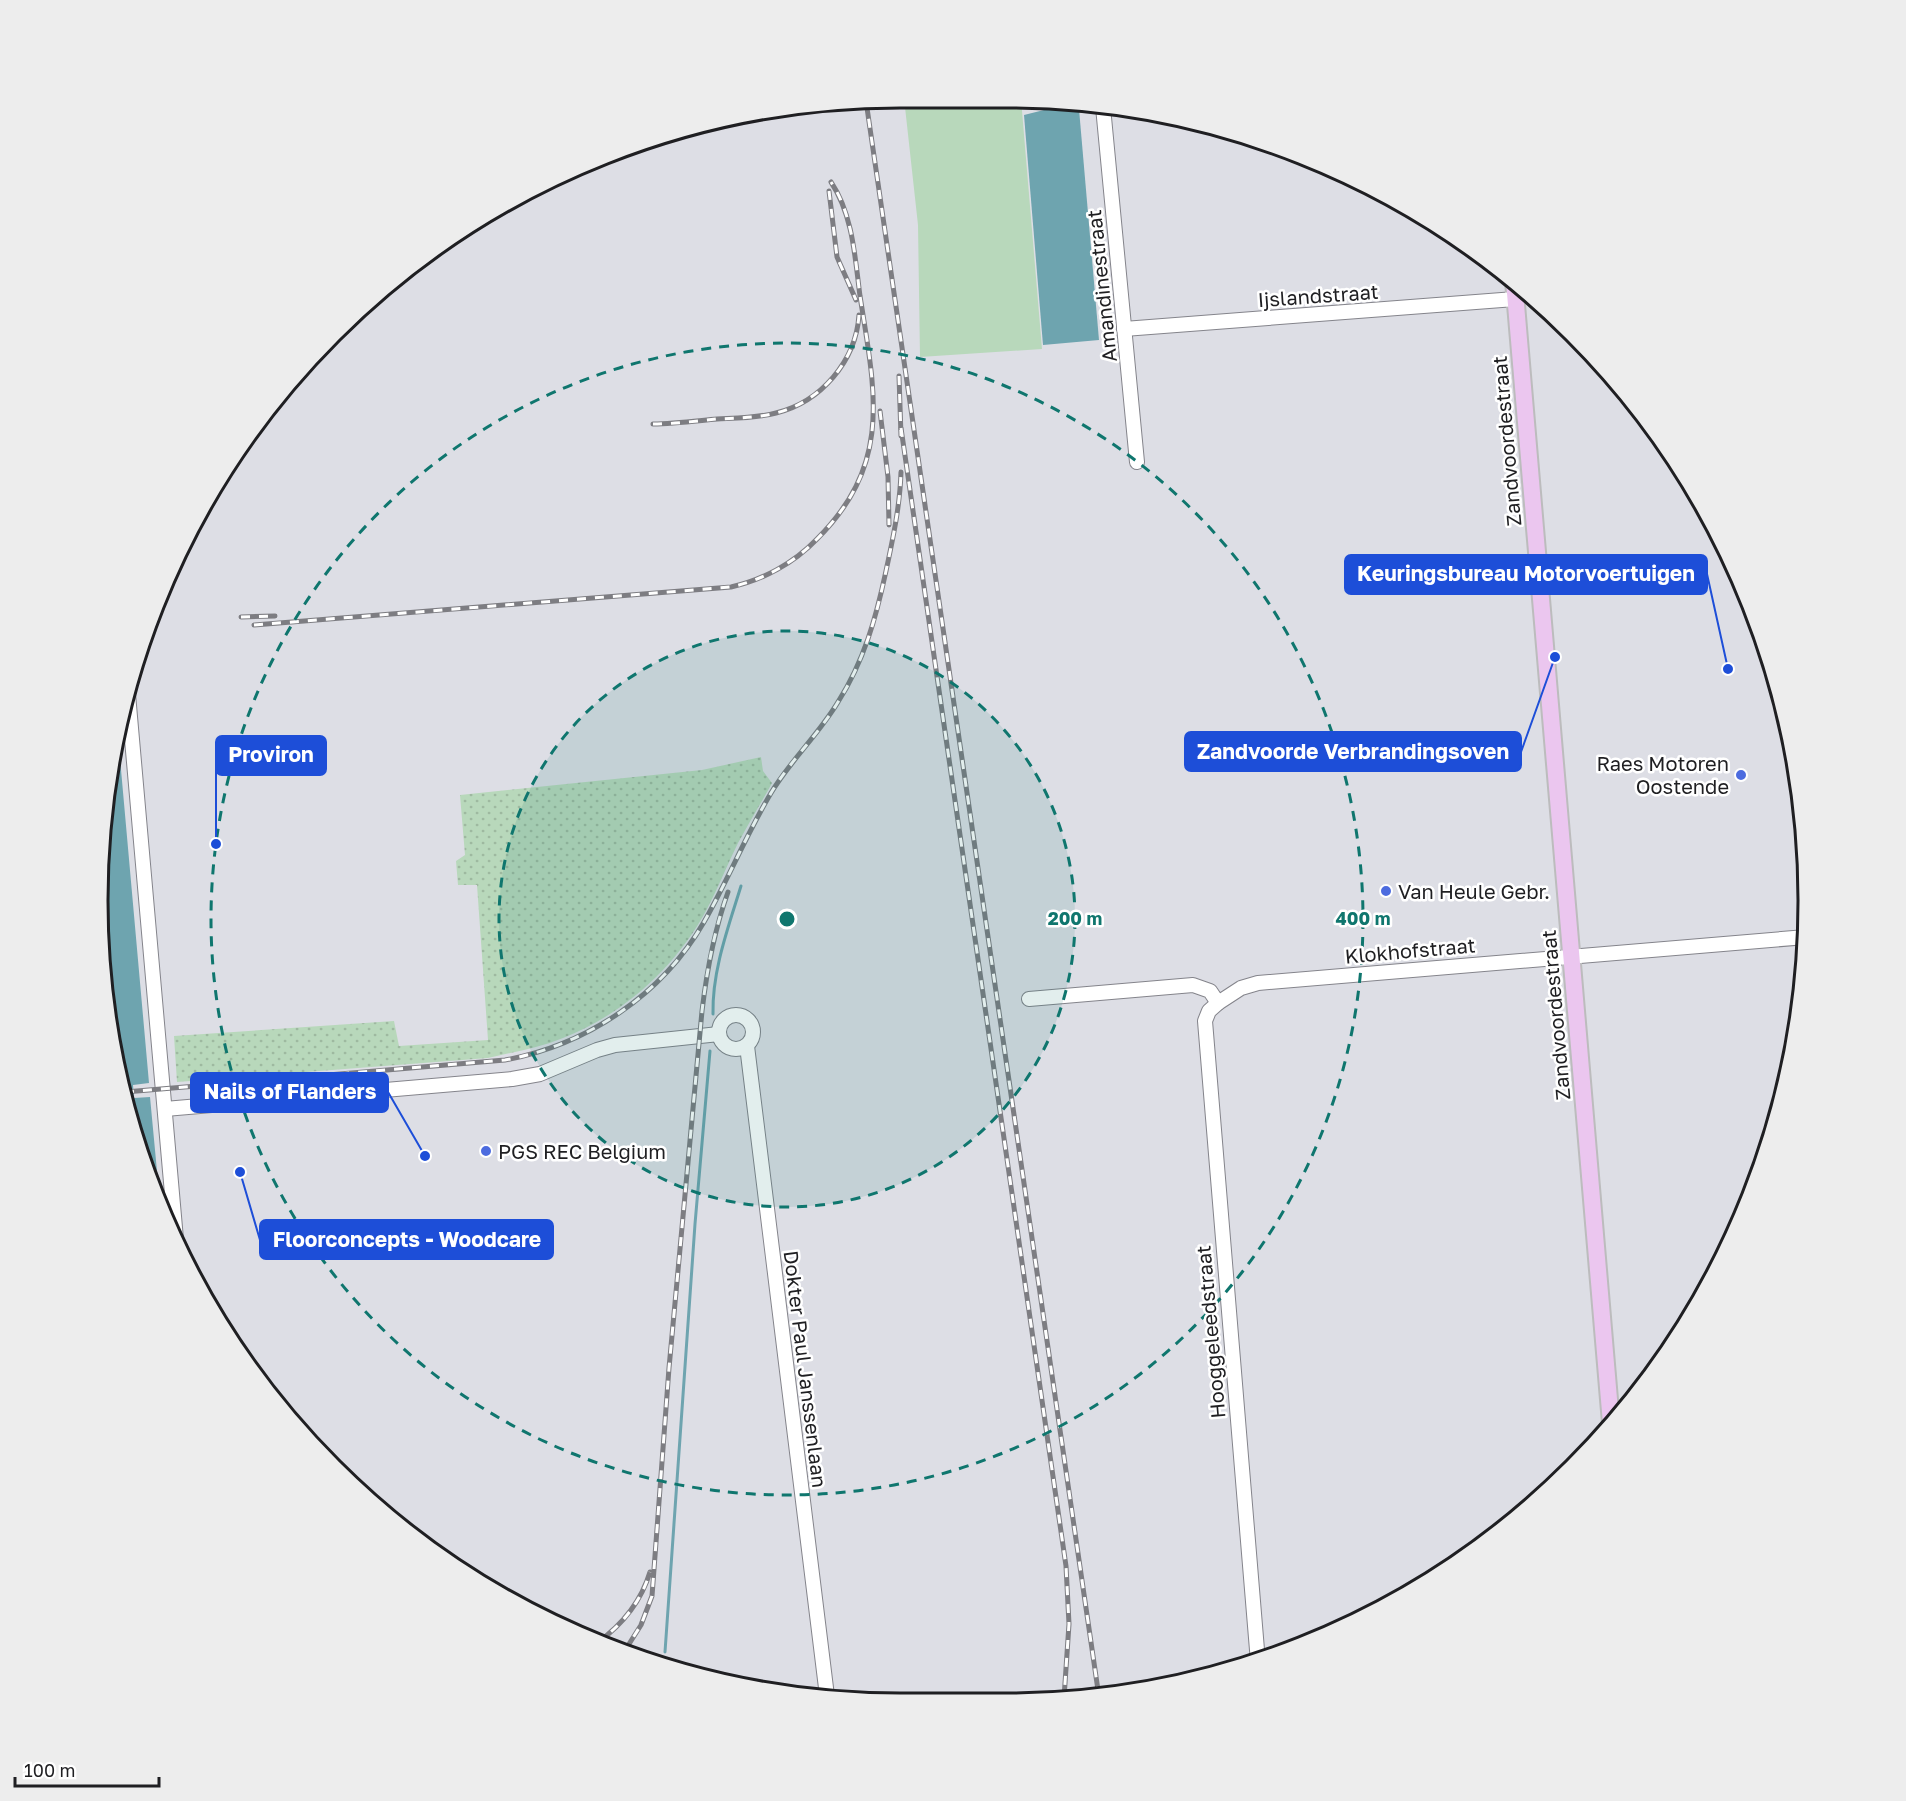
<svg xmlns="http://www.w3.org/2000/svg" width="1906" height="1801" font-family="'Golos Text',sans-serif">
<defs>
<pattern id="grass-dots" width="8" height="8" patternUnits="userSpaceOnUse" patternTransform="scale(1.5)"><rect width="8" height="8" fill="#b8d8bb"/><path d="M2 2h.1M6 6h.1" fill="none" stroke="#9eb9a0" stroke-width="1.8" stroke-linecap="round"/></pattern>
</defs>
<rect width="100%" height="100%" fill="#dddee5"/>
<!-- grass -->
<path fill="url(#grass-dots)" d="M761,757L763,771L772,783C761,803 749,823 738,843C727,865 718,888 707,909C676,967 624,1014 563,1038C539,1048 513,1052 488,1058L177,1082L174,1036L394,1021L399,1046L488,1040L477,885H458L456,861L465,855L460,795L702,770Z"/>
<!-- pitch -->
<path fill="#b8d8bb" d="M904,98L1021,99L1042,349L920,357L918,225Z"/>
<!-- water -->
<g fill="#6ea4af">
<path d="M1056,107L1079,109L1099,340L1043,345L1024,115Z"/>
<path d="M118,736L149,1083L133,1085L134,1098L150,1097L160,1203L140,1159L104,1005V796Z"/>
</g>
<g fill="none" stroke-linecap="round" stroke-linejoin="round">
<!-- stream -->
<g stroke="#6ea4af" stroke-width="3">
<path d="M713,1014C712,971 728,928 741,886"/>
<path d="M665,1652L695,1224L710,1051"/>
</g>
<defs>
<g id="minor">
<path d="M1103,107L1137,462"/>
<path d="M1124,329L1515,299"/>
<path d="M128,694L176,1239"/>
<path d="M1029,999L1193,985L1210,991L1218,1003L1241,988L1258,983L1806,937"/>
<path d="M1218,1003L1209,1011L1205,1021L1258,1662"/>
<circle cx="736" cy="1032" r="17"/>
<path d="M747,1046L827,1696"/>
<path d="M165,1109L512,1079L540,1074L597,1050L615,1045L719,1034"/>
</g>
<path id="major" d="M1514,281L1611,1423"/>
</defs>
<!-- minor casing -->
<use href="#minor" stroke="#84848b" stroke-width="16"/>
<!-- major casing -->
<use href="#major" stroke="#bcbcbd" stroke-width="20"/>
<!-- minor -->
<use href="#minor" stroke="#fff" stroke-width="14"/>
<!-- major -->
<use href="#major" stroke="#ebc6ef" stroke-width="16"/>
<defs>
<g id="rail">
<path d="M866,101L1099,1697"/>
<path d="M829,191L837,257L856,300"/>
<path d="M899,376L901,436"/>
<path d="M880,411L888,477L889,525"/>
<path d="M653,424C674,424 696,421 717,419C737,418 757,418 776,413C821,402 856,361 859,315"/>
<path d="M901,428L1066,1566L1069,1624L1064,1698"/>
<path d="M241,617L275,616"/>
<path d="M254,625L731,587C763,580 794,563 817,539C893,463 875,392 860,296C855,258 853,215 831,182"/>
<path d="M125,1092L505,1060C587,1045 662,995 704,922C728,880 746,835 771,793C790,761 819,734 838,702C864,661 876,618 886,571C893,538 900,506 901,472"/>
<path d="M597,1643C622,1625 641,1602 650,1572"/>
<path d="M624,1652L641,1625L652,1596L669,1368L702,1011C707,969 714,931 728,892"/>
</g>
</defs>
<!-- rail casing -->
<use href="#rail" stroke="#7d7d82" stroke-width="5"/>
<!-- rail -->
<use href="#rail" stroke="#fff" stroke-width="3" stroke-dasharray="9" stroke-linecap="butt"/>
</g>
<!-- distance rings -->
<circle cx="787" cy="919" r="288" fill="#0f766e" fill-opacity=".12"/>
<g fill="none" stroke="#0f766e" stroke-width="3" stroke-dasharray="10 8">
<circle cx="787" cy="919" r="288"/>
<circle cx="787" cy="919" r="576"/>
</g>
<!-- markers -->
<g fill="#4c6bdf" stroke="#fff" stroke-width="2">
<circle cx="1741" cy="775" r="6"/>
<circle cx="1386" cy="891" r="6"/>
<circle cx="486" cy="1151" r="6"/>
</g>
<g text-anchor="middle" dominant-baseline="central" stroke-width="5" stroke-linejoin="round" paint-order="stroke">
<!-- street labels -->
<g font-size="20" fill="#1f1f22" stroke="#fff">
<text transform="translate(1101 286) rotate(-96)">Amandinestraat</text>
<text transform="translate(1318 295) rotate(-4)">Ijslandstraat</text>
<text transform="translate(1506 441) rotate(-95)">Zandvoordestraat</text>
<text transform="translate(1410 950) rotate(-5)">Klokhofstraat</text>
<text transform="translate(1555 1015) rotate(-95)">Zandvoordestraat</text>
<text transform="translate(1210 1332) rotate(-95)">Hooggeleedstraat</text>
<text transform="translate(806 1369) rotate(83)">Dokter Paul Janssenlaan</text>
</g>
<!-- poi labels -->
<g font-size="20" fill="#1f1f22" stroke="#fff" text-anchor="start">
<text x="1729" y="763" text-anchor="end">Raes Motoren<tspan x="1729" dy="23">Oostende</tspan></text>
<text x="1398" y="891">Van Heule Gebr.</text>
<text x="498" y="1151">PGS REC Belgium</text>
</g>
</g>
<!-- crop -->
<path d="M0 0H1906V1801H0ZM900 108H1006A792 792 0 0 1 1798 900V901A792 792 0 0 1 1006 1693H900A792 792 0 0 1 108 901V900A792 792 0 0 1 900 108Z" fill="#ededed" fill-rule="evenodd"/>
<path fill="none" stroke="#1f1f22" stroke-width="3" d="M900 108H1006A792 792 0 0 1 1798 900V901A792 792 0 0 1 1006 1693H900A792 792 0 0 1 108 901V900A792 792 0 0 1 900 108Z"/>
<circle cx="787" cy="919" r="9" fill="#0f766e" stroke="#fff" stroke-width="3"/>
<g font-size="18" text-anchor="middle" font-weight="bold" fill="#0f766e" stroke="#fff" stroke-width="5" stroke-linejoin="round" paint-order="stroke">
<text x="1075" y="925">200 m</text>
<text x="1363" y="925">400 m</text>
</g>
<!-- callouts -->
<path fill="none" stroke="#1d4ed8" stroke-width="2" d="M1728 669L1707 574M1555 657L1521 752M216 844L216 755M425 1156L388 1092M240 1172L260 1240"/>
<g fill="#1d4ed8" stroke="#fff" stroke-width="2">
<circle cx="1728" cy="669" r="6"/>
<circle cx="1555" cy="657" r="6"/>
<circle cx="216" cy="844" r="6"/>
<circle cx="425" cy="1156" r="6"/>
<circle cx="240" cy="1172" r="6"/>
</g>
<g fill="#1d4ed8" stroke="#1d4ed8" stroke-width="2">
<rect x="1345" y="555" width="362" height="39" rx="6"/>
<rect x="1185" y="732" width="336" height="39" rx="6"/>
<rect x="216" y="736" width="110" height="39" rx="6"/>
<rect x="191" y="1073" width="197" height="39" rx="6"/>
<rect x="260" y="1220" width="293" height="39" rx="6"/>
</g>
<g font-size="21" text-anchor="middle" font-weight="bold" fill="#fff">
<text x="1526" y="581">Keuringsbureau Motorvoertuigen</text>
<text x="1353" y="759">Zandvoorde Verbrandingsoven</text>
<text x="271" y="762">Proviron</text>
<text x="290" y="1099">Nails of Flanders</text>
<text x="407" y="1247">Floorconcepts - Woodcare</text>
</g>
<!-- scale -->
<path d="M15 1777v9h144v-9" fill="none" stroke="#1f1f22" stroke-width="3"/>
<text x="24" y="1777" font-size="18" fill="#1f1f22" stroke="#ffffff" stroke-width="4.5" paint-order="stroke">100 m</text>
</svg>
